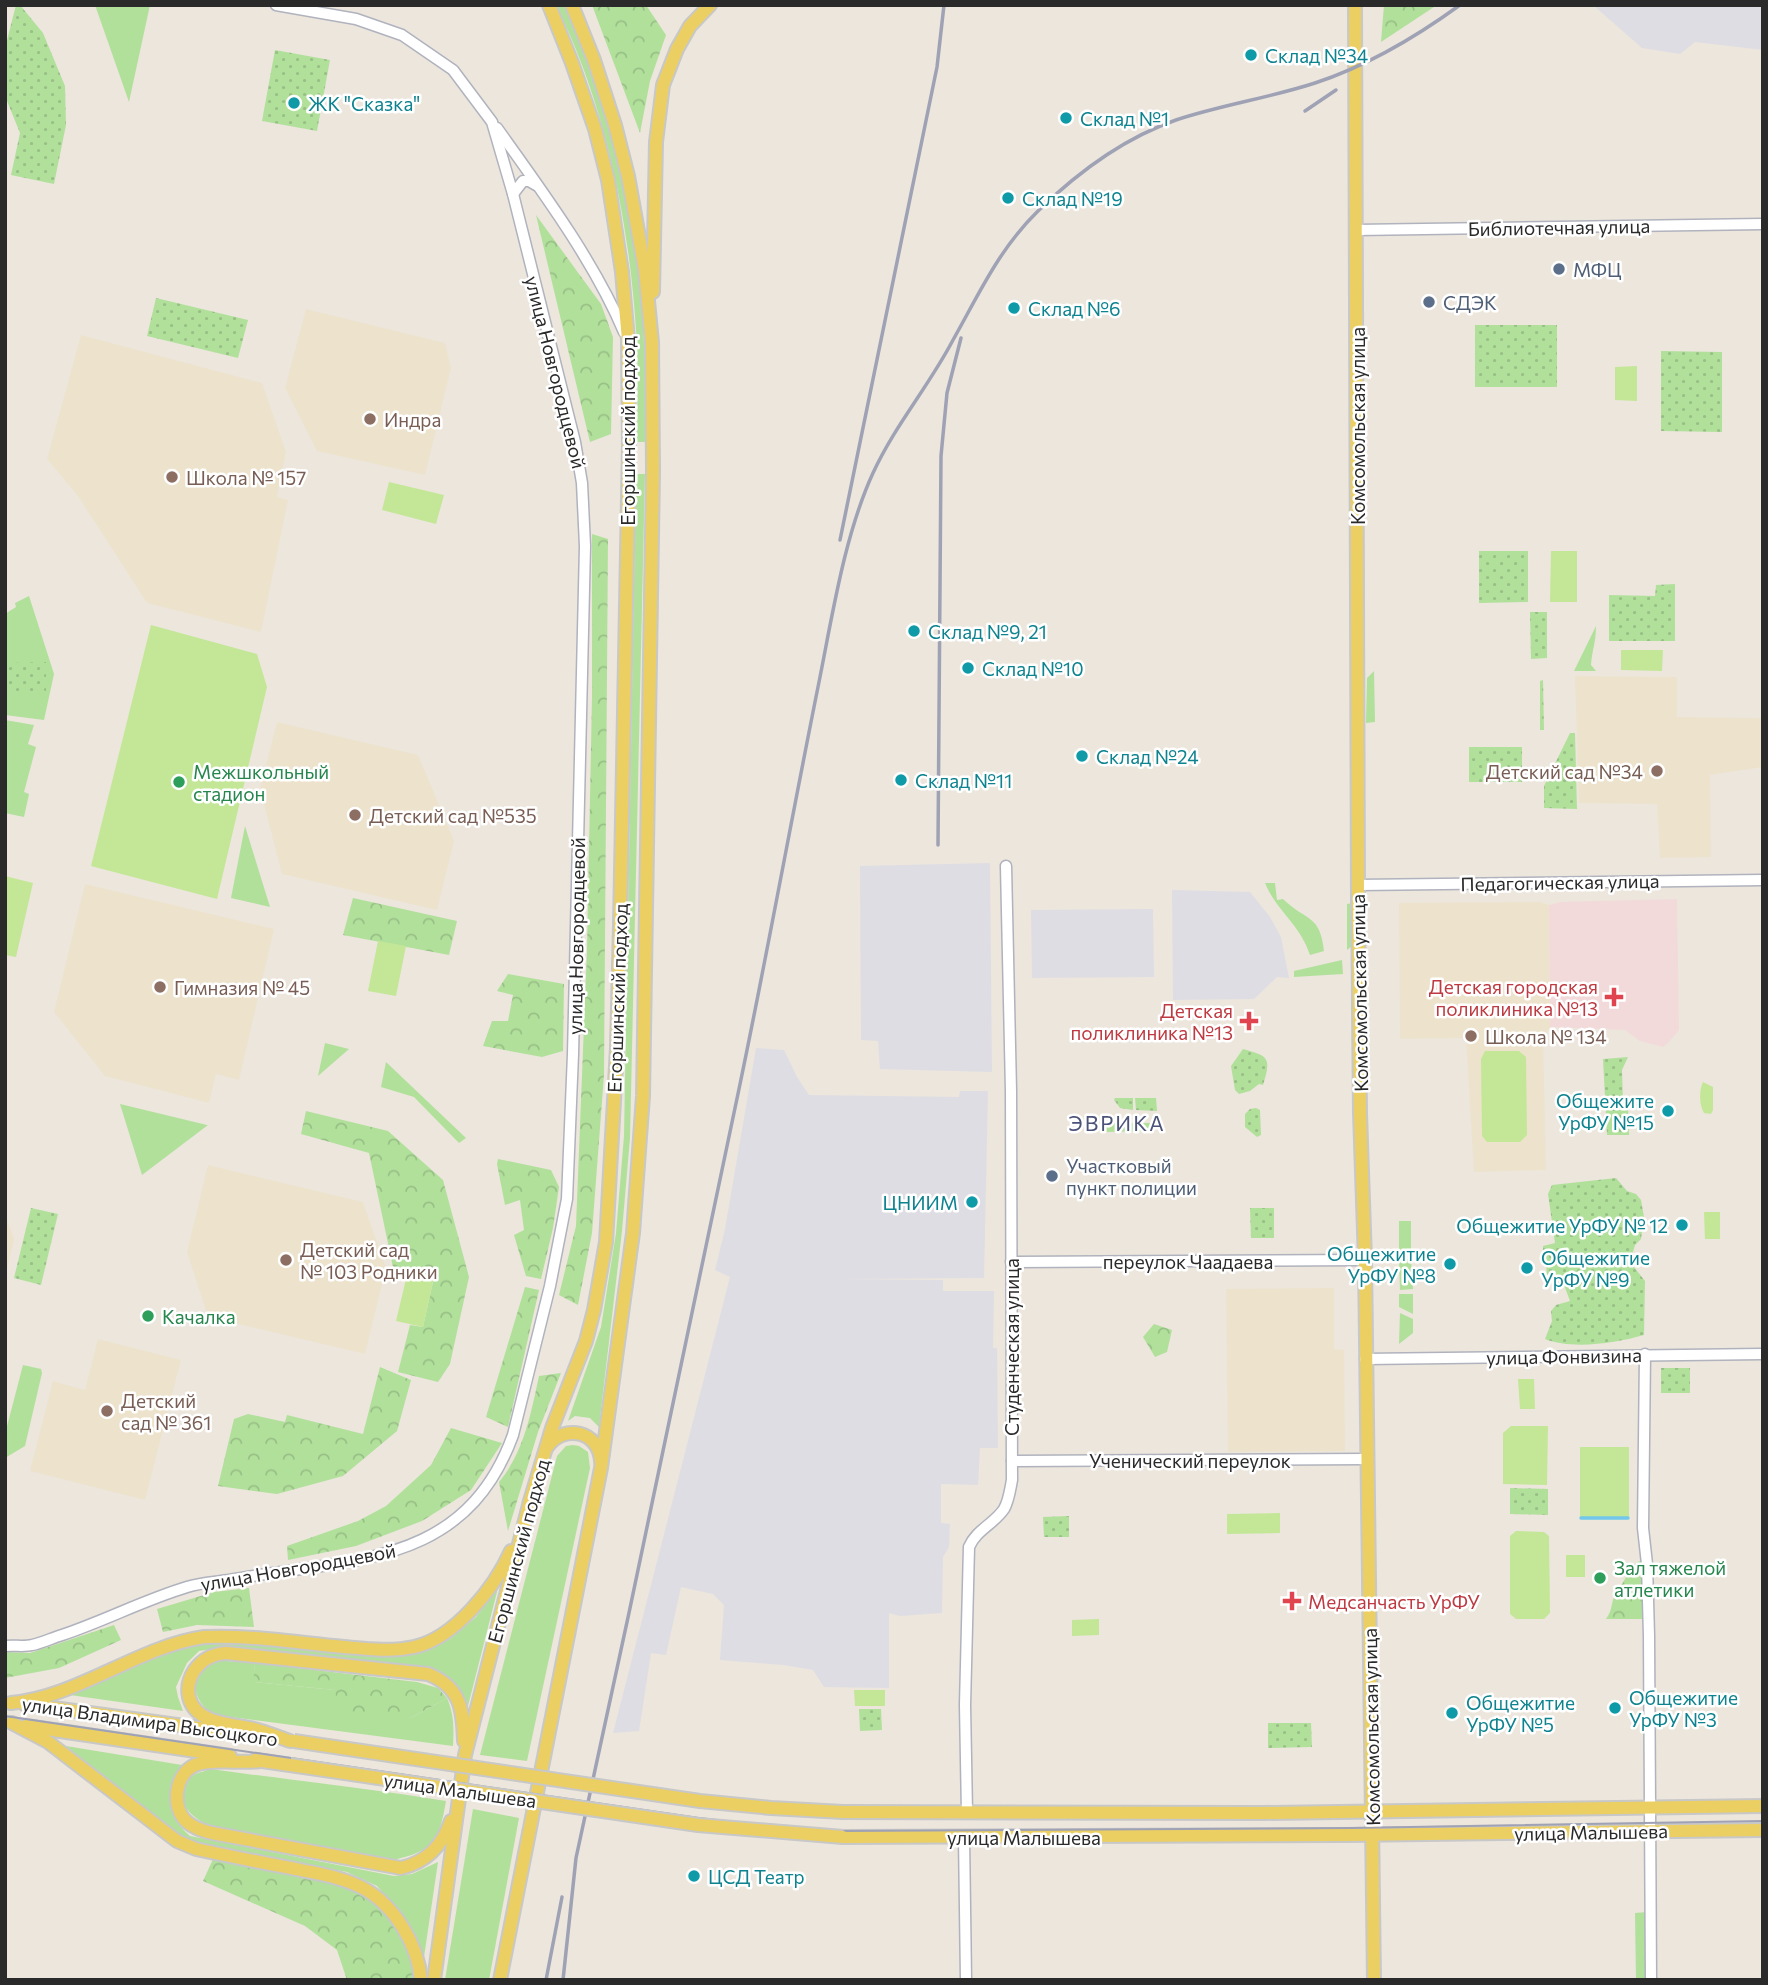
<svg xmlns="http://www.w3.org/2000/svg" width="1768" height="1985" font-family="Commissioner,sans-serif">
<defs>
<pattern id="forest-crowns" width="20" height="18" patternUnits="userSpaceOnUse" patternTransform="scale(1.75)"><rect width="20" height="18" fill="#b1e09b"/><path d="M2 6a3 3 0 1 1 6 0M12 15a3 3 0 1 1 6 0" fill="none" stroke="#98c086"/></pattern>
<pattern id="park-dots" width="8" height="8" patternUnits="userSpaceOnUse" patternTransform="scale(1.75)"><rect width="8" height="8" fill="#b1e09b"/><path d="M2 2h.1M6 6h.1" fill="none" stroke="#98c086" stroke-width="1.8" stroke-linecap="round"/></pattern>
</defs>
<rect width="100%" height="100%" fill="#ece6dd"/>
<!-- industrial -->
<g fill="#dfdde4">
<path d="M1593,5H1763V50L1695,42L1680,54L1642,48Z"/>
<path d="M990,863L992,1072L880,1069L878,1041L861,1040L860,866Z"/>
<path d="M1172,890L1250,892L1270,917L1281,937L1289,978L1277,977L1254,999L1173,1000Z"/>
<path d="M1153,909L1154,977L1032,978L1031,910Z"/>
<path d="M756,1048L784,1050L797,1077L809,1095L959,1097L960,1091H988L984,1278L844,1279L943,1280V1291H994L993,1348H997L998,1448H980L978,1485L941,1484V1523L950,1524L949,1547L943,1557L942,1613L900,1616L889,1613V1688L824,1687L813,1670L783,1665L720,1660L724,1605L713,1594L681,1587L666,1655L651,1653L639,1731L613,1733L730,1277L715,1270L725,1229Z"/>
</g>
<!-- education -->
<g fill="#ede3cd">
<path d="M306,309L445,343L451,368L425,475L317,451L285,388Z"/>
<path d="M81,335L262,383L286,452L277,497L288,500L261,632L147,603L78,496L47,459Z"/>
<path d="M1575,676L1677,677V717L1763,718V767L1710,775L1711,857L1660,858L1657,804L1579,803Z"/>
<path d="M277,722L418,755L454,841L437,910L282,874L260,789Z"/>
<path d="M85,884L274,929L239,1080L216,1074L209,1103L105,1076L54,1012Z"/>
<path d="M1540,902L1549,905L1550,1027L1547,1033L1543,1035L1546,1170L1474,1172L1466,1038L1400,1039L1399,903Z"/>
<path d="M208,1165L363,1202L386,1268L365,1354L208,1317L187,1252Z"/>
<path d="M5,1214L14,1239L5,1278Z"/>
<path d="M1334,1288V1349L1344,1350L1345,1451L1228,1452L1226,1289Z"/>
<path d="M98,1339L181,1360L145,1500L30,1471L53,1381L85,1390Z"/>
</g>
<!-- medical -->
<path fill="#f2dadb" d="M1677,899L1679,1030L1668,1043L1663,1047L1640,1041L1625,1030L1550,1027L1549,905L1561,902Z"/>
<!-- grass -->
<g fill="#b1e09b">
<path d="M95,5H150L129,102Z"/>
<path d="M556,5H565C629,147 648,288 646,442H637C637,405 639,367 636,330C629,220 605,104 556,5Z"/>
<path d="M636,474H645L630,1138L622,1231L599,1427L590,1418L575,1416L568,1421L601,1327L616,1233L624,1136Z"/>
<path d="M29,596L54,674L44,720L5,715V614L16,607L15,603Z"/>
<path d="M1596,626C1596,643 1592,650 1591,665L1596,671H1574Z"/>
<path d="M1374,671L1375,722L1366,723L1367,678Z"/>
<path d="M5,720L34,725L28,744L36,747L24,792L29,794L24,817L5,813Z"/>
<path d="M245,826L270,907L231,898Z"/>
<path d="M1265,883H1275L1277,900L1283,899C1307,922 1320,914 1324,951L1310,955C1300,924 1276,910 1265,883Z"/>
<path d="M1353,903V945L1347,950V904Z"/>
<path d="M1342,960L1343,974L1294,977V971Z"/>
<path d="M325,1043L349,1049L318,1076Z"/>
<path d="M386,1062L466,1138L459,1143L414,1097L381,1087Z"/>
<path d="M120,1104L207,1125H208L142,1175Z"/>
<path d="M1105,1123H1150V1131L1105,1132Z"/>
<rect x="1399" y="1221" width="12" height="32"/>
<path d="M1399,1259H1411L1413,1289L1400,1290Z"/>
<path d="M1399,1294H1413V1314L1399,1307Z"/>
<path d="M1400,1313L1413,1319V1333L1399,1344Z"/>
<path d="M23,1365L41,1369L42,1373L25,1446L5,1458V1434Z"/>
<path d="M573,1445L579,1446L588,1452L590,1468L527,1761L480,1755L557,1456L566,1446Z"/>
<path d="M498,1588L468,1706C462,1690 449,1677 434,1670L218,1648L199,1651L187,1663L176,1687L178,1697L183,1711L70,1695C114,1675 164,1649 212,1641L390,1656L421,1651L450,1639L476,1617Z"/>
<path d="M227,1661L255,1663L254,1682L335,1690L411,1718L447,1698C454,1714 454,1728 453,1746L215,1715C195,1705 185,1676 209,1664C214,1661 222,1661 227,1661Z"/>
<path d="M66,1746L182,1765C166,1794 164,1813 190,1836L394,1876L412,1874L438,1862L424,1957L406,1920L377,1886L347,1872L192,1843L165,1827Z"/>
<path d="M210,1769C289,1780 368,1788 446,1801C439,1841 434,1851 393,1860L209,1825C187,1817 168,1791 194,1775C199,1772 206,1771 210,1769Z"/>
<path d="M473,1809L519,1818L489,1980H445Z"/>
<path d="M1647,1912L1648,1980H1636L1635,1913Z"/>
</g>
<!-- forest -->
<g fill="url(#forest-crowns)">
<path d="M592,5H646L666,35L650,81L640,133Z"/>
<path d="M1384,5H1437L1381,42Z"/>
<path d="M536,215L601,304L613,337L611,434L590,442Z"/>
<path d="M592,534L608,539L604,1075L592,1233L578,1305L559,1295L576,1226L587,950L592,696Z"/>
<path d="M353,898L457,921L449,955L343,935Z"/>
<path d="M508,974L564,984L563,1051L542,1057L483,1046L492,1021H508L513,995L497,991Z"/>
<path d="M306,1111L388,1131L443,1180L469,1277L450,1364L438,1382L398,1372L410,1325L423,1327L434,1277L393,1267L369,1153L301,1134Z"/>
<path d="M498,1159L551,1170L559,1187L553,1228L541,1279L526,1276L514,1235L524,1230L520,1200L505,1205L497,1164Z"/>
<path d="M525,1287L539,1290L508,1427L486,1417Z"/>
<path d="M1154,1324L1172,1330L1167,1352L1155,1357L1143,1337Z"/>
<path d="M380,1367L411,1380L397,1431L343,1476L277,1494L218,1486L234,1419L248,1414L285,1422L287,1415L363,1434Z"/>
<path d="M561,1373L538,1432L508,1531L499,1482C524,1452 531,1413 539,1376Z"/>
<path d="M451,1428L502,1443L471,1490L422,1521L356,1546L288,1560L287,1546L358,1521L386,1506L431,1465Z"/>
<path d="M1644,1559L1645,1619H1606C1612,1611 1611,1605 1614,1597C1620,1586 1627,1579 1630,1566Z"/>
<path d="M249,1588L254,1627L197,1625L163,1632L157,1609L214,1592Z"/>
<path d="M114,1625L121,1640L59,1668L5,1678V1652L30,1653Z"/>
<path d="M255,1663L417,1682L438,1688L447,1698L411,1718L338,1710L335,1690L253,1682Z"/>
<path d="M214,1857C239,1863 264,1868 289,1873C340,1883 381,1891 404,1943C409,1955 415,1967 415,1980H347L337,1950L305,1926L203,1881Z"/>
</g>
<!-- park -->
<g fill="url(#park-dots)">
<path d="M16,5H20L43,33L65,86L66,125L54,184L11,175L20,133L5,96V48Z"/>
<path d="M275,50L330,60L317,131L262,121Z"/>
<path d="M156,298L248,320L238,358L147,336Z"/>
<rect x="1475" y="325" width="82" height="62"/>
<path d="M1661,351L1722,352V432L1661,431Z"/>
<path d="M1479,551H1528V602L1479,603Z"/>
<path d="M1675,584V641H1609V595L1655,596L1656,585Z"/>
<path d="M1530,612H1547V658L1531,659Z"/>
<path d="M46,662V694L5,690V663Z"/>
<path d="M1543,680L1544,730H1540V681Z"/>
<path d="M1570,733H1575L1577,809L1544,808V786Z"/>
<rect x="1469" y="747" width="53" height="35"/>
<path d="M1243,1049C1268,1056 1272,1057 1263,1085L1259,1084L1250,1091L1239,1094L1235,1090L1231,1066Z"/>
<path d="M1628,1057L1622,1070L1623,1102L1628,1108L1629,1135H1607L1603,1059Z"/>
<path d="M1115,1098H1133V1110L1120,1108L1114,1100Z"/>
<path d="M1135,1098H1156L1157,1111L1136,1110Z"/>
<path d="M1256,1108L1260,1110L1261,1135L1257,1137L1245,1127V1114L1250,1109Z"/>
<path d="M1616,1178L1627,1191L1636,1194L1641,1200L1644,1217L1641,1239L1635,1245L1633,1252L1634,1267L1645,1281L1644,1335C1616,1343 1572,1350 1545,1339L1552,1321L1551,1311L1556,1305L1570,1301L1564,1285L1547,1281L1546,1256H1543V1246L1555,1243L1548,1194L1552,1185Z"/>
<path d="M31,1208L58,1214L41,1285L14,1278Z"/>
<path d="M1250,1208H1274V1238H1251Z"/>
<rect x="1661" y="1368" width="29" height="25"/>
<path d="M1510,1488L1548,1489V1515L1510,1514Z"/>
<path d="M1069,1516V1537H1044L1043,1517Z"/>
<path d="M859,1709H881L882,1730L860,1731Z"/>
<path d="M1268,1723H1311L1312,1747L1268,1748Z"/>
</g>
<!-- pitch -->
<g fill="#c3e797">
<path d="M1637,366V401L1615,400V367Z"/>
<path d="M389,482L444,495L436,524L382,510Z"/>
<path d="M1551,551H1577V602H1550Z"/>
<path d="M151,625L257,654L267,687L217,899L91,866Z"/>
<path d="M1621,650H1663L1662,671L1621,670Z"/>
<path d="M5,876L33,883L16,957L5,955Z"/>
<path d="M378,941L406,946L396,996L368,991Z"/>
<path d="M1485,1051H1519L1526,1057L1527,1135L1520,1142H1487L1482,1136L1481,1059Z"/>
<path d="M1703,1082L1713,1087V1110L1711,1114L1704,1113C1699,1105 1699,1090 1703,1082Z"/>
<path d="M1704,1212H1720V1239H1705Z"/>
<path d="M408,1271L434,1277L423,1327L396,1321Z"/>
<path d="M1518,1379H1534L1535,1409H1520Z"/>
<path d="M1511,1426H1548L1547,1485L1503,1484V1433Z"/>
<rect x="1580" y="1447" width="49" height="71"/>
<path d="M1280,1513V1533L1227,1534V1514Z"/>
<path d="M1516,1531L1544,1532L1549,1536L1550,1613L1544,1619H1516L1510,1614V1536Z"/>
<rect x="1566" y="1555" width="19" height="22"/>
<path d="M1099,1619V1635L1072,1636V1620Z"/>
<path d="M854,1690H885V1706H855Z"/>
</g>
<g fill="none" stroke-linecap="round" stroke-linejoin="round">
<!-- stream -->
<path stroke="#73c7ea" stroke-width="3.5" d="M1581,1518H1628"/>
<defs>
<g id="minor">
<path d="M497,128C542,191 594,261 624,332"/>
<path d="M513,194L523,181H529L536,185"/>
<path d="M1356,230L1763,224"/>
<path d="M1358,885L1763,880"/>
<path d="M1011,1262L1365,1260"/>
<path d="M1645,1354L1643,1528L1647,1564L1649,1636L1651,1980"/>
<path d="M1365,1359L1763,1354"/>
<path d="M1012,1461L1367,1459"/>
<path d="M5,1646C14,1645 24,1647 32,1645C42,1643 52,1638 62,1635C104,1621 144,1600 187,1587C200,1583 215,1582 229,1580C346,1558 464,1570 513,1435L550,1286L567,1199L573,1054L585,546L582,483L575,442L513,194L492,122L453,70L402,35L356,19L276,5"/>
<path d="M967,1813L965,1705L969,1547C976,1530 994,1524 1004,1509C1009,1500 1010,1490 1012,1480L1011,1091L1006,866"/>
<path d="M964,1837L966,1980"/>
</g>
<g id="major">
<path d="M1355,5L1358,899L1360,1113L1365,1260L1374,1980"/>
<path d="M653,292L656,142L663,85L677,49L690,26L710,5"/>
<path d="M547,1447C564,1423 599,1431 601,1461"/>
<path d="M11,1703C78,1697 137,1647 204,1637C251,1635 298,1643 344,1647C367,1649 391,1652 414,1647C455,1638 495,1587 511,1551"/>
<path d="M24,1704L235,1733"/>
<path d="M12,1723L48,1742L177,1841L196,1849C229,1856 263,1863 296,1869C319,1874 342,1877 363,1888C394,1905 418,1944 421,1980"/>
<path d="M26,1726L230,1756"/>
<path d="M290,1741C278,1737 266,1732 254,1729C232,1724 195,1724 189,1697C187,1688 189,1679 194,1671C202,1659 212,1654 226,1653L428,1674C461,1687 463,1710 464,1741"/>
<path d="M255,1760L290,1765"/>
<path d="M260,1761C241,1764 212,1758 195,1765C174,1775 171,1808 187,1822C194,1828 203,1831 212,1833L401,1868C427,1862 442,1846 451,1821"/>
<path d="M843,1812L1263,1813L1763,1806"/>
<path d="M843,1837L1346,1835L1763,1830"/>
<path d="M434,1980L465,1755L530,1501L552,1428L586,1341L594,1310L606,1242L617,1048L620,925L629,446L628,340L622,272L608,180L595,129L572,63L549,5"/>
<path d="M500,1980L601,1468L633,1233L643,1096L653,472L652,342L645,270L628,176L615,125L594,60L572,5"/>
</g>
</defs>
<!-- minor casing -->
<use href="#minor" stroke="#b0b3bd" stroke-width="13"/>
<!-- major casing -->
<use href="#major" stroke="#c8c8c8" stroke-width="16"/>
<!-- minor -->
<use href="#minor" stroke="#fff" stroke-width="10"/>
<!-- major -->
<use href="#major" stroke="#eccf62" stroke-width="12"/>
<!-- tram -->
<path stroke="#9fa2b4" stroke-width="2" d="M5,1716L699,1818L770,1826L843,1831L1351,1828L1763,1821"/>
<!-- rail -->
<g stroke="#9fa2b4" stroke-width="3.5">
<path d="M1305,111L1336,90"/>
<path d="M840,540L937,67L944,5"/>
<path d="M938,845L941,456L947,393L961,338"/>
<path d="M546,1980L562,1897"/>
<path d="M563,1980L576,1858C632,1602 686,1345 739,1089C767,955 791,821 818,687C832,618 844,536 873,473C895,425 929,386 953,340C979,294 999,249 1038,211C1076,174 1124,138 1176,120C1221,105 1269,98 1315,83C1367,66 1416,37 1460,5"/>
</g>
<defs>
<g id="major-bridge">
<path d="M294,1741L700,1801L771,1808L843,1812"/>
<path d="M290,1765L698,1825L843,1837"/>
</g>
</defs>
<!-- major-bridge casing -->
<use href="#major-bridge" stroke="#c8c8c8" stroke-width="16" stroke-linecap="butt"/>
<!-- major-bridge -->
<use href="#major-bridge" stroke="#eccf62" stroke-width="12"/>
</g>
<!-- markers -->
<g fill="#0f9aa8" stroke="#fff" stroke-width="2.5">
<circle cx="1251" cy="55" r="7"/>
<circle cx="294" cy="103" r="7"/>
<circle cx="1066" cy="118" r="7"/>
<circle cx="1008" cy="198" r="7"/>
<circle cx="1014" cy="308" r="7"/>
<circle cx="914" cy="631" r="7"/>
<circle cx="968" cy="668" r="7"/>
<circle cx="1082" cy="756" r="7"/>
<circle cx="901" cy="780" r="7"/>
<circle cx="1668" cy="1111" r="7"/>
<circle cx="972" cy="1202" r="7"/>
<circle cx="1682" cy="1225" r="7"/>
<circle cx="1450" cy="1264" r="7"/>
<circle cx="1527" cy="1268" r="7"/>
<circle cx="1615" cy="1708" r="7"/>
<circle cx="1452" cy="1713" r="7"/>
<circle cx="694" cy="1876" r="7"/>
</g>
<g fill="#5c6f8a" stroke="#fff" stroke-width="2.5">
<circle cx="1559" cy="269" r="7"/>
<circle cx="1429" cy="302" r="7"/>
<circle cx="1052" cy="1176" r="7"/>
</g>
<g fill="#8d6e63" stroke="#fff" stroke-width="2.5">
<circle cx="370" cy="419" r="7"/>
<circle cx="172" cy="477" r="7"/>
<circle cx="1657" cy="771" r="7"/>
<circle cx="355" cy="815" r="7"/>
<circle cx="160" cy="987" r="7"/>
<circle cx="1471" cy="1036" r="7"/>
<circle cx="286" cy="1260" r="7"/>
<circle cx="107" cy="1411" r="7"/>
</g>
<g fill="#2e9e5b" stroke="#fff" stroke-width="2.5">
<circle cx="179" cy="782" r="7"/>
<circle cx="148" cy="1316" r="7"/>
<circle cx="1600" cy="1578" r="7"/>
</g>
<g fill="#e0444e" stroke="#fff" stroke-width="2.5">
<path d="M1610.5 986.5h7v7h7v7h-7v7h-7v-7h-7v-7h7z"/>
<path d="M1245.5 1010.5h7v7h7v7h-7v7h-7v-7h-7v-7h7z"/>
<path d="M1288.5 1590.5h7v7h7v7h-7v7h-7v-7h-7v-7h7z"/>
</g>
<g text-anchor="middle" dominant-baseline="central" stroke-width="5" stroke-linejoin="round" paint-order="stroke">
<!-- culture labels -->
<g font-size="19" fill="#0d838f" stroke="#fff" text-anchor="start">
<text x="1265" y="55">Склад №34</text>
<text x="308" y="103">ЖК "Сказка"</text>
<text x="1080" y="118">Склад №1</text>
<text x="1022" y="198">Склад №19</text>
<text x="1028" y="308">Склад №6</text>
<text x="928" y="631">Склад №9, 21</text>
<text x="982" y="668">Склад №10</text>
<text x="1096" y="756">Склад №24</text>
<text x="915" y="780">Склад №11</text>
<text x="1654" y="1100" text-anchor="end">Общежите<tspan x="1654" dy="22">УрФУ №15</tspan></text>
<text x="958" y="1202" text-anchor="end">ЦНИИМ</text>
<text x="1668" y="1225" text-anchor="end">Общежитие УрФУ № 12</text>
<text x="1436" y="1253" text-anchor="end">Общежитие<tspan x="1436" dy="22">УрФУ №8</tspan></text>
<text x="1541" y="1257">Общежитие<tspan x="1541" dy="22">УрФУ №9</tspan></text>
<text x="1629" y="1697">Общежитие<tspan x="1629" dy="22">УрФУ №3</tspan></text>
<text x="1466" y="1702">Общежитие<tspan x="1466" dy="22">УрФУ №5</tspan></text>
<text x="708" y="1876">ЦСД Театр</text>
</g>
<!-- street labels -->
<g font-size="19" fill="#2a2a2a" stroke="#fff">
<text transform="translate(1559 227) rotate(-1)">Библиотечная улица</text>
<text transform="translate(556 372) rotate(76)">улица Новгородцевой</text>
<text transform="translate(1357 426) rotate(-90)">Комсомольская улица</text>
<text transform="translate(627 431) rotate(-90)">Егоршинский подход</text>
<text transform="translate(1560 882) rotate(-1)">Педагогическая улица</text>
<text transform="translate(576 936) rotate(-89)">улица Новгородцевой</text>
<text transform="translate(1359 993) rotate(-91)">Комсомольская улица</text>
<text transform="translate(617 998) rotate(-88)">Егоршинский подход</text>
<text x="1188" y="1261">переулок Чаадаева</text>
<text transform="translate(1011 1347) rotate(-90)">Студенческая улица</text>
<text transform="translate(1564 1356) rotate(-1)">улица Фонвизина</text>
<text x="1190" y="1460">Ученический переулок</text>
<text transform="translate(518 1551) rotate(-75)">Егоршинский подход</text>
<text transform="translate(298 1567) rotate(-10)">улица Новгородцевой</text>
<text transform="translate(150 1721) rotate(8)">улица Владимира Высоцкого</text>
<text transform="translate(1371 1727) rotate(-91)">Комсомольская улица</text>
<text transform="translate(460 1790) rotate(8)">улица Малышева</text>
<text transform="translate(1591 1832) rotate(-1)">улица Малышева</text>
<text x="1024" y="1837">улица Малышева</text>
</g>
<!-- service labels -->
<g font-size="19" fill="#4e5e75" stroke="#fff" text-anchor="start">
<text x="1573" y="269">МФЦ</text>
<text x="1443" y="302">СДЭК</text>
<text x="1066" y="1165">Участковый<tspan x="1066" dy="22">пункт полиции</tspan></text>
</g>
<!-- education labels -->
<g font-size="19" fill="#785e54" stroke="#fff" text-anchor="start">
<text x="384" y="419">Индра</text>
<text x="186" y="477">Школа № 157</text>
<text x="1643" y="771" text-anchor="end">Детский сад №34</text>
<text x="369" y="815">Детский сад №535</text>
<text x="174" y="987">Гимназия № 45</text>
<text x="1485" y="1036">Школа № 134</text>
<text x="300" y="1249">Детский сад<tspan x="300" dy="22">№ 103 Родники</tspan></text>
<text x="121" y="1400">Детский<tspan x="121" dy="22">сад № 361</tspan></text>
</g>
<!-- leisure labels -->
<g font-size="19" fill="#27864d" stroke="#fff" text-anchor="start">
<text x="193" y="771">Межшкольный<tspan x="193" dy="22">стадион</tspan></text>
<text x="162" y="1316">Качалка</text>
<text x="1614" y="1567">Зал тяжелой<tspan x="1614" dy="22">атлетики</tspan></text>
</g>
<!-- health labels -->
<g font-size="19" fill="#be3a42" stroke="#fff" text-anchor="end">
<text x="1598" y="986">Детская городская<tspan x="1598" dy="22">поликлиника №13</tspan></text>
<text x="1233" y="1010">Детская<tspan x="1233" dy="22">поликлиника №13</tspan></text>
<text x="1308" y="1601" text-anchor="start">Медсанчасть УрФУ</text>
</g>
<!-- neighbourhood labels -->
<g font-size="21" letter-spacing="2" fill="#4c5379" stroke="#fff">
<text x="1117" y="1122">ЭВРИКА</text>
</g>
</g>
<!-- border -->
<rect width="1768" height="1985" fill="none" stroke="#2a2a2a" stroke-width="14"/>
</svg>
